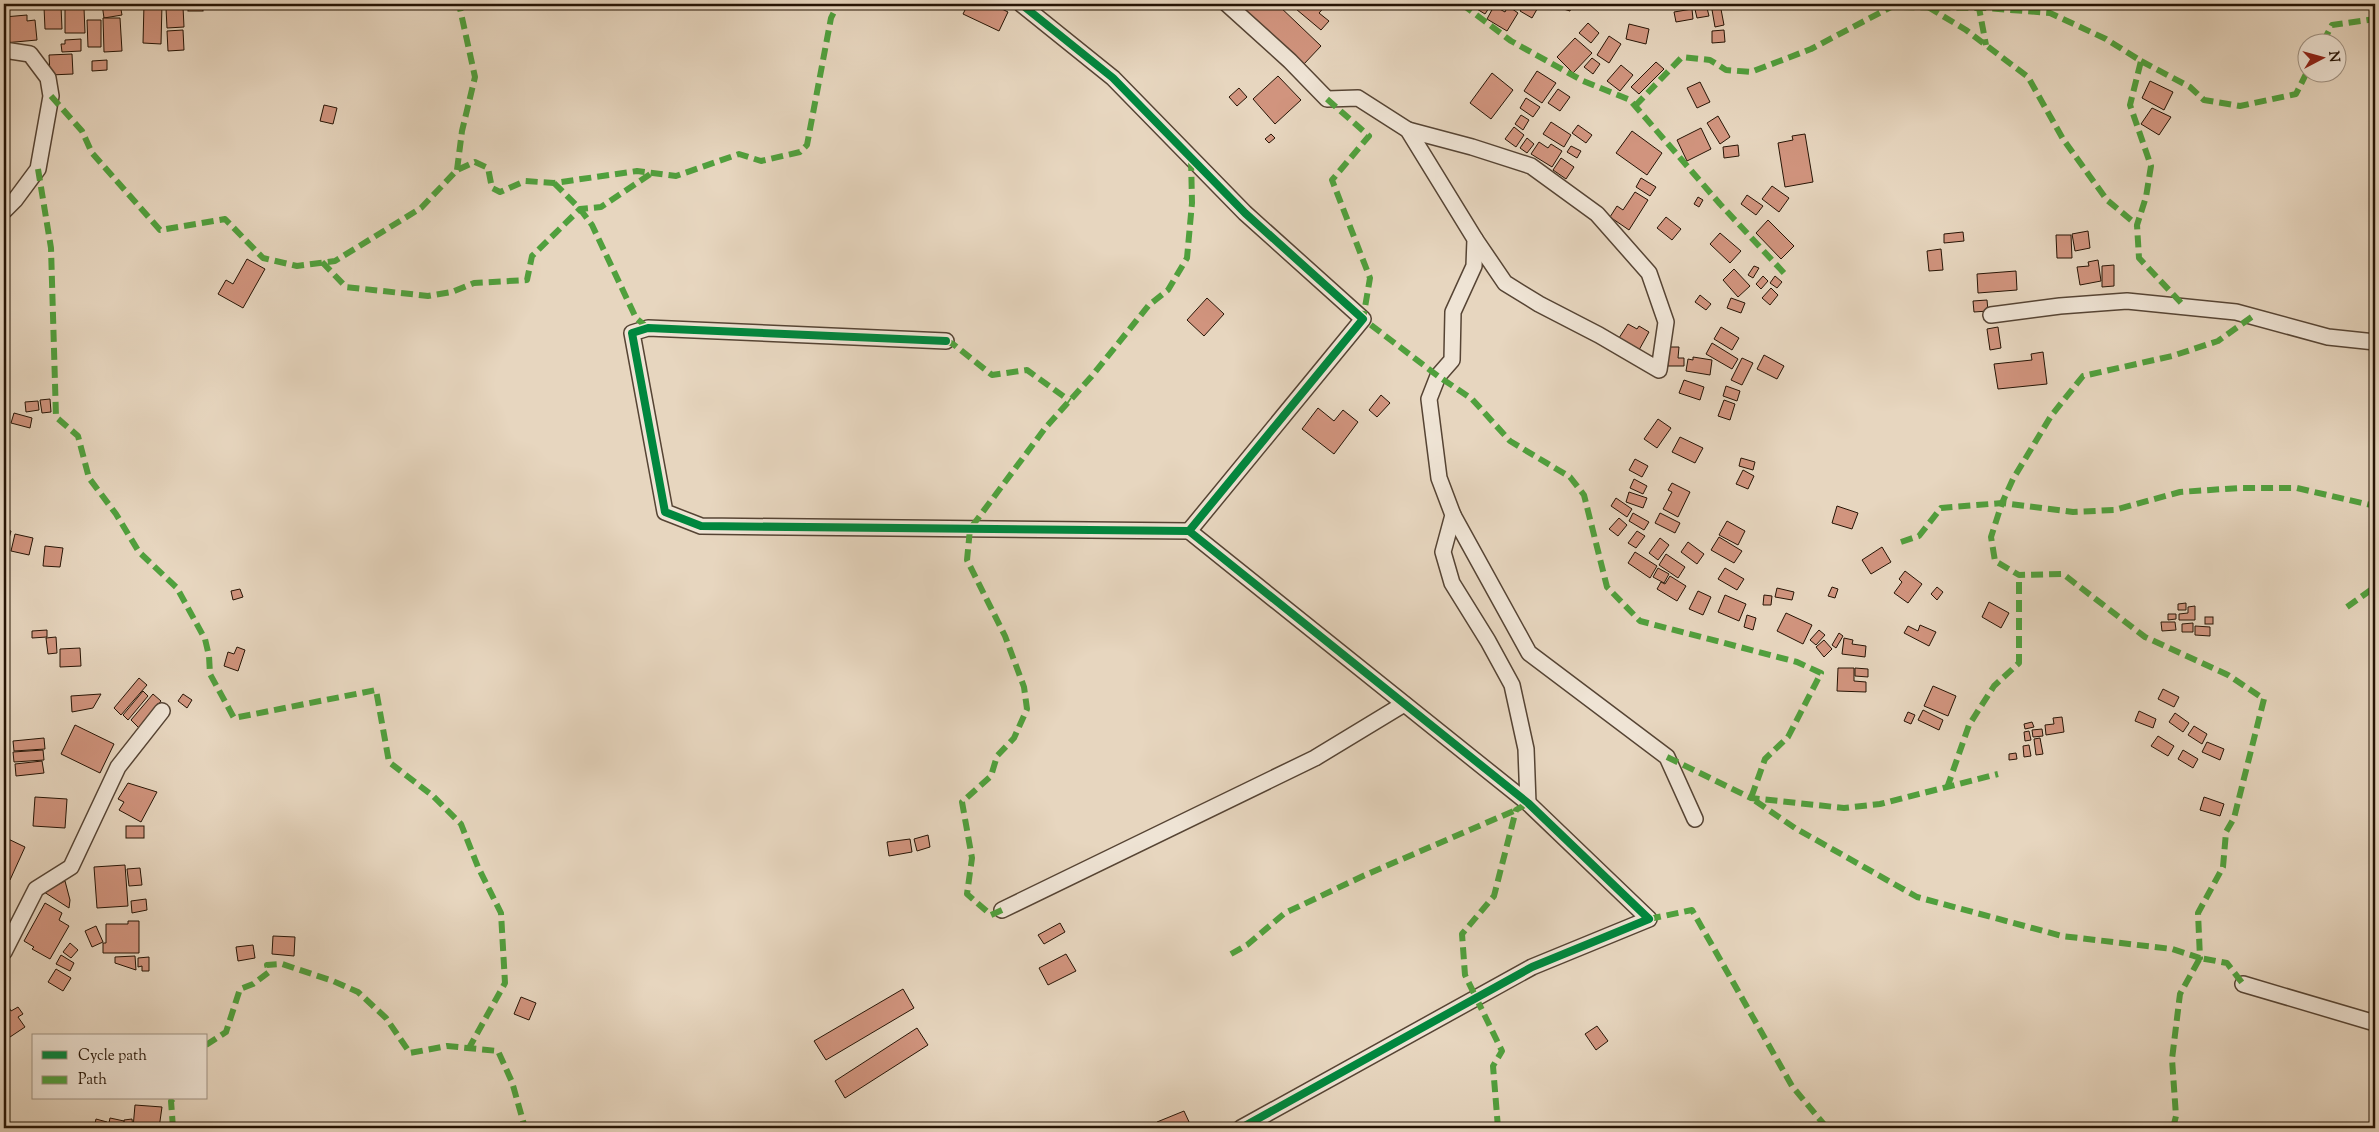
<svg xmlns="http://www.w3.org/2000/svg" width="2379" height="1132" font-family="'Sorts Mill Goudy',serif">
<rect width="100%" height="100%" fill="#e7d6bf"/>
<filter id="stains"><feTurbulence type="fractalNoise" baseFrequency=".004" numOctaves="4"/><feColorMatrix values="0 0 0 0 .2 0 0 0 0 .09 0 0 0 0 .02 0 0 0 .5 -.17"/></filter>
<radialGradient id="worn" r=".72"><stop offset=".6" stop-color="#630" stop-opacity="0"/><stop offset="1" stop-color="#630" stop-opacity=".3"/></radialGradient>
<!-- building -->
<g fill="#d1947e" stroke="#261405">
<path d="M102,4H120L122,15L104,18Z"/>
<path d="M144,4H162L161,44L143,43Z"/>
<rect x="188" y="4" width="15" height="7"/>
<path d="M932,4H950L949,9L931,6Z"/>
<path d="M968,4H992L1008,12L999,31L963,14Z"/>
<path d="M1253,4H1277L1321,46L1303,65L1246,11Z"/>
<path d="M1290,4H1327L1319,13L1329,21L1321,30Z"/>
<path d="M1474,4H1489L1491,5L1485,14L1472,6Z"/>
<path d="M1525,4H1540L1532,18L1520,11Z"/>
<path d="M1547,4H1572L1570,11Z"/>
<path d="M1706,4L1709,16L1697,18L1694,5Z"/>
<path d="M1711,4H1720L1724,25L1715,27Z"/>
<path d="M61,6L62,29H45L44,7Z"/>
<path d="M1494,6L1505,12L1508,6L1518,13L1507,31L1487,19Z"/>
<path d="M183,7L184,27L167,28L166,8Z"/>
<path d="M84,8L85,33H65V9Z"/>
<path d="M1692,9L1693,19L1676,22L1674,12Z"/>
<path d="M27,15V21L35,20L37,40L4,43V17Z"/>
<path d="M103,18H120L122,51L104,52Z"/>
<path d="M87,20H101V47H88Z"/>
<path d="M1588,23L1599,33L1591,43L1579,33Z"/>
<path d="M1629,24L1649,29L1646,44L1626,39Z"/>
<path d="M183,30L184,50L168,51L167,31Z"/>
<path d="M1724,30L1725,42L1712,43V31Z"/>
<path d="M1609,36L1621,44L1609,63L1597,55Z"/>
<path d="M1575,38L1592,53L1573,73L1557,57Z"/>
<path d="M81,39V51L62,52L61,44H65V40Z"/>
<path d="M72,54L73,74L50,75L49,55Z"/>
<path d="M1592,58L1600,64L1593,74L1584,67Z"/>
<path d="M107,60V70L92,71V61Z"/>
<path d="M1656,62L1664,69L1639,94L1631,87Z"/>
<path d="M1621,65L1633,75L1620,91L1607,81Z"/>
<path d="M1537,71L1556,83L1542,103L1524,91Z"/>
<path d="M1492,73L1513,90L1491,119L1470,103Z"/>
<path d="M1278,76L1301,100L1275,124L1253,99Z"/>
<path d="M2150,81L2173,92L2164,110L2142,98Z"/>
<path d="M1700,82L1710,102L1697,108L1687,88Z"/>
<path d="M1239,88L1247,97L1237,106L1229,97Z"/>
<path d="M1558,89L1570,97L1560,111L1548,103Z"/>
<path d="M1526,98L1540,107L1533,117L1520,108Z"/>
<path d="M324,105L337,108L333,124L320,121Z"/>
<path d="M2152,108L2171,117L2159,135L2141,124Z"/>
<path d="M1521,115L1529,120L1523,130L1515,124Z"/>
<path d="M1718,116L1730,137L1720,144L1707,123Z"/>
<path d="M1551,122L1571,135L1564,147L1543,134Z"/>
<path d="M1578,125L1592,135L1586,143L1572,133Z"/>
<path d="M1514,127L1524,135L1516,147L1505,139Z"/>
<path d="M1701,128L1711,149L1687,161L1677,140Z"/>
<path d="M1632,131L1662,153L1647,175L1616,153Z"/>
<path d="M1271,134L1275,138L1269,143L1265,139Z"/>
<path d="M1805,134L1813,182L1785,187L1778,143L1793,140L1792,136Z"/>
<path d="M1527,138L1534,144L1527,153L1520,148Z"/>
<path d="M1539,142L1548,148L1551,144L1562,151L1552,167L1531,154Z"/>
<path d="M1738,145L1739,156L1724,158L1723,147Z"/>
<path d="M1571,146L1581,151L1577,158L1567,152Z"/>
<path d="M1561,158L1574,167L1566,179L1553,170Z"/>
<path d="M1641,178L1656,187L1650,196L1636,187Z"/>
<path d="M1772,186L1789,198L1779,212L1762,199Z"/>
<path d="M1635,192L1648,200L1629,230L1610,217L1617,206L1623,210Z"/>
<path d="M1747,195L1763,206L1756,215L1741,204Z"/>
<path d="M1698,197L1703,200L1699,207L1694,204Z"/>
<path d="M1666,217L1681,229L1672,240L1657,228Z"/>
<path d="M1768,220L1794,246L1781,259L1756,233Z"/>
<path d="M2088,231L2090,248L2075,251L2072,234Z"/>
<path d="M1963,232L1964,241L1944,243V234Z"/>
<path d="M1720,233L1741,251L1730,263L1710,244Z"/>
<path d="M2056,235H2071L2072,258H2057Z"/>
<path d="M1941,249L1943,270L1929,271L1927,251Z"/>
<path d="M247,259L265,269L243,308L218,294L226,280L233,284Z"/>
<path d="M2098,260L2101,281L2080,285L2077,267L2089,266L2088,262Z"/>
<path d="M2114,265V286L2102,287V266Z"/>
<path d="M1754,266L1759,268L1753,278L1748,275Z"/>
<path d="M1734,269L1750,286L1738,297L1723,280Z"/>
<path d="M2016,271L2017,290L1978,293L1977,274Z"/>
<path d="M1763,276L1768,281L1761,289L1756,284Z"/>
<path d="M1775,276L1782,282L1777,288L1770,283Z"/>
<path d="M1771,288L1778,295L1770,305L1762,298Z"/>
<path d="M1700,295L1711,304L1706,310L1695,302Z"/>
<path d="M1207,298L1224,314L1204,336L1187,320Z"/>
<path d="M1731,298L1745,303L1741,313L1727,308Z"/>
<path d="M1987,300L1988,311L1974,312L1973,301Z"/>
<path d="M1628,324L1637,329L1639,326L1649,332L1639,350L1619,338Z"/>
<path d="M1721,327L1739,338L1732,350L1714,339Z"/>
<path d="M1998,327L2001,348L1990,350L1987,329Z"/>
<path d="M1712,343L1738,359L1732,369L1706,354Z"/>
<path d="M1668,347H1679L1678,358H1684V366H1668Z"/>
<path d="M2043,352L2047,384L1998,389L1994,364L2032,360L2031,354Z"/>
<path d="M1764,355L1784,366L1777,379L1757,369Z"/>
<path d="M1693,357L1712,360L1710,375L1686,371L1688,359L1693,360Z"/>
<path d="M1742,358L1753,363L1742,385L1731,380Z"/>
<path d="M1684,380L1704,387L1700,400L1679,393Z"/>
<path d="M1726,386L1740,391L1737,401L1723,396Z"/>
<path d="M1381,395L1390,403L1377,417L1369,410Z"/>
<path d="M50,399L51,412L42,413L40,400Z"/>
<path d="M1724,400L1735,404L1730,420L1718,416Z"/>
<path d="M38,401L39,410L26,412L25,402Z"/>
<path d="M1318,408L1334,421L1343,410L1358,422L1334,454L1302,429Z"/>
<path d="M14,413L32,418L30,428L11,423Z"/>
<path d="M1658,419L1671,428L1657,448L1644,439Z"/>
<path d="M1680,437L1703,448L1695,463L1672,452Z"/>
<path d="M1741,458L1755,462L1753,470L1739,466Z"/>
<path d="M1635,459L1648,466L1642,477L1629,470Z"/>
<path d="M1743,470L1754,476L1748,489L1736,484Z"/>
<path d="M1634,479L1647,486L1643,494L1630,488Z"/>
<path d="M1672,483L1690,492L1678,517L1663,509L1672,492L1668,490Z"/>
<path d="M1629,492L1647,498L1643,508L1626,502Z"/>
<path d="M1616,498L1632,509L1627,517L1611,506Z"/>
<path d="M1837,506L1858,513L1852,529L1832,523Z"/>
<path d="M1633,513L1649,522L1644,530L1629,521Z"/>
<path d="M1660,513L1680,523L1675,533L1655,523Z"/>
<path d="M1619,518L1627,525L1618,536L1609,529Z"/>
<path d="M1727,521L1745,531L1738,545L1719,535Z"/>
<path d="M4,529L11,531L7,546L4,545Z"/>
<path d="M1637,531L1645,536L1636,548L1628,543Z"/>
<path d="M15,534L33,538L29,555L11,551Z"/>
<path d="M1719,537L1742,551L1734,563L1711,550Z"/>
<path d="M1660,538L1669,545L1658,560L1649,553Z"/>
<path d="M1688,542L1704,554L1697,564L1681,552Z"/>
<path d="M45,546L63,548L60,567L43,566Z"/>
<path d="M1882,547L1891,562L1871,574L1862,560Z"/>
<path d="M1635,552L1657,566L1650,578L1628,563Z"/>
<path d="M1666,554L1685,567L1678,578L1659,565Z"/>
<path d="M1658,568L1669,574L1664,583L1653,577Z"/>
<path d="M1725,568L1744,579L1737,590L1718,579Z"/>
<path d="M1905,571L1922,584L1908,603L1894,593L1902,582L1899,579Z"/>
<path d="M1670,576L1686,586L1677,601L1657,589L1661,582L1665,584Z"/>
<path d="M1832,587L1838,589L1835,598L1828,596Z"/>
<path d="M1937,587L1943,592L1937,600L1931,594Z"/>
<path d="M1777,588L1794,592L1792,600L1775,597Z"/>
<path d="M240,589L243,597L233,600L231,591Z"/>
<path d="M1698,591L1711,597L1703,615L1689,609Z"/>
<path d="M1725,595L1746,604L1739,621L1718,612Z"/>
<path d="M1764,595L1772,596L1771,605H1763Z"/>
<path d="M1989,602L2009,613L2001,628L1982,617Z"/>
<path d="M6,603L7,626H4V604Z"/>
<path d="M2186,603V610H2178V604Z"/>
<path d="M2195,606V620H2179V614L2188,613V607Z"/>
<path d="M1786,613L1812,625L1803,644L1777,631Z"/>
<path d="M2168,614H2176V619L2168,620Z"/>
<path d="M1747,615L1756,618L1753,630L1744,627Z"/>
<rect x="2205" y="617" width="8" height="7"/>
<path d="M2161,622H2175L2176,630L2162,631Z"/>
<path d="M2193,623V632H2182V624Z"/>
<path d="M1920,625L1936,632L1929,646L1904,633L1908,626L1918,631Z"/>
<path d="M2195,626L2210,627V636L2195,635Z"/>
<path d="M47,630V637L32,638V631Z"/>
<path d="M1819,630L1825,635L1816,645L1810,640Z"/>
<path d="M1839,633L1843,636L1836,648L1832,645Z"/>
<path d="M56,637L57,653L48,654L46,638Z"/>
<path d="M1844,638L1853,640L1852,644L1866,646L1865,657L1842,654Z"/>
<path d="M1824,640L1832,649L1824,657L1816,647Z"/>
<path d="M237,647L245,650L238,671L224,666L228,652L234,654Z"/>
<path d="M80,648L81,666L60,667V649Z"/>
<path d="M1838,668H1854V681L1866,682V692L1837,691Z"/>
<path d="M1855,668L1868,669V677L1855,676Z"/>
<path d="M139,678L147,685L121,715L114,708Z"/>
<path d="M1933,686L1956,696L1948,716L1924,706Z"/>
<path d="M2163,689L2179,697L2174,707L2158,699Z"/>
<path d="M143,691L148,696L128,720L123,715Z"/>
<path d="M101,694L93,708L72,712L71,696Z"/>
<path d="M153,694L161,701L139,728L131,720Z"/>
<path d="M183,694L192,700L187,708L178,701Z"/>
<path d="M1923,710L1943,720L1939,730L1918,720Z"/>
<path d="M2139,711L2156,719L2153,728L2135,721Z"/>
<path d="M1908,712L1915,715L1911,724L1904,721Z"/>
<path d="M2175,713L2189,723L2183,732L2169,722Z"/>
<path d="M2062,717L2064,732L2046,735L2045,725L2054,724L2053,718Z"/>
<path d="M2032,722L2034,727L2025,729L2024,724Z"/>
<path d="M75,725L114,744L100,773L61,754Z"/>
<path d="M2194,726L2207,734L2202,744L2188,735Z"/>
<path d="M2042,729L2043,736L2033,737L2032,730Z"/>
<path d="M2029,731L2031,740L2025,741L2024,732Z"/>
<path d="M2158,736L2174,746L2168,756L2151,746Z"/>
<path d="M44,738L45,749L14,751L13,741Z"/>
<path d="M2040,738L2043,754L2036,755L2034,739Z"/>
<path d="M2207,742L2224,749L2220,760L2202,752Z"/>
<path d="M2029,745L2031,756L2024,757L2023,746Z"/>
<path d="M43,750L44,760L14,762L13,752Z"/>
<path d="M2183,750L2198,759L2193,768L2178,759Z"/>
<path d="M2016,753L2017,759L2009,760V754Z"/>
<path d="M42,761L44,773L16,776L15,764Z"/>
<path d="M128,783L157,792L141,822L119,810L124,802L118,799Z"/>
<path d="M35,797L67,799L65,828L33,826Z"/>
<path d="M2204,797L2224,804L2220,816L2200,810Z"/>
<rect x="126" y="826" width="18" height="12"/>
<path d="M928,835L930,847L917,851L914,839Z"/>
<path d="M4,837L25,847L10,880L4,877Z"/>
<path d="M910,839L912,852L889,856L887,842Z"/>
<path d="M125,865L128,906L97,908L94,867Z"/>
<path d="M140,868L142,885L129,886L127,869Z"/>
<path d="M65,881L70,900L69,908L44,892Z"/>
<path d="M146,899L147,910L132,913L131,901Z"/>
<path d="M45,903L62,913L59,920L69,926L50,959L32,949L34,947L24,941Z"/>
<path d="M128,921H139V953H103V943H106V924H128Z"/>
<path d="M1060,923L1065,932L1044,944L1038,935Z"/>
<path d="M96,926L103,942L92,947L85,931Z"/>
<path d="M273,936L295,937L294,956L272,954Z"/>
<path d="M70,943L78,950L71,958L63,952Z"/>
<path d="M253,945L255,958L238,961L236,947Z"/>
<path d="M1066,954L1076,971L1048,985L1039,968Z"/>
<path d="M61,955L74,963L70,971L56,964Z"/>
<path d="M135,956L136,970L115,963V957Z"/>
<path d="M149,957V971H142V966L138,967V958Z"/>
<path d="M56,969L71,978L63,991L48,982Z"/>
<path d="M903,989L914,1008L826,1060L814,1041Z"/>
<path d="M521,997L536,1003L529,1020L514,1014Z"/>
<path d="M6,1002L11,1011L18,1007L23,1014L18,1017L25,1027L4,1041V1003Z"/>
<path d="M1597,1026L1608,1041L1596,1050L1585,1034Z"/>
<path d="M917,1028L928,1045L845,1098L835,1081Z"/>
<path d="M135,1105L162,1107L159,1128H133Z"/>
<path d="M1184,1111L1190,1124L1180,1128H1159L1157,1122Z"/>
<path d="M110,1118L124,1121L123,1128H108Z"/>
<path d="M96,1119L107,1122L105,1128H94Z"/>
<path d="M132,1119L133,1128H125L124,1120Z"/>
</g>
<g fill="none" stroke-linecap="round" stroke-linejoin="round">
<defs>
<g id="street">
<path d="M1021,4L1113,78L1245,213L1363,319L1189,531L1528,803L1649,919L1532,967L1241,1128"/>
<path d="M1227,4L1290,61L1327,99L1358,98L1408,130L1475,239L1474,266L1453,312L1452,360L1438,376L1429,399L1439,478L1453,515L1443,552L1452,583L1488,641L1512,685L1526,749L1528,803"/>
<path d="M4,50L30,54L48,78L51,96L38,169L15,200L4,211"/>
<path d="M1408,130L1472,147L1531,166L1597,214L1649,273L1666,322L1659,370L1599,335L1539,304L1505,283L1475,239"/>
<path d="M1991,315L2060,306L2127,301L2236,312L2328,337L2375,342"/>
<path d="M946,341L648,328L632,333L665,512L701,526L1189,531"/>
<path d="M1453,515L1529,653L1667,757L1695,819"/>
<path d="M1002,910L1315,758L1404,704"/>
<path d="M4,952L36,889L71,867L118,767L162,711"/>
<path d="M2243,984L2375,1023"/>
</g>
</defs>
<!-- street casing -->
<use href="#street" stroke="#564434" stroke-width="18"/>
<!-- street -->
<use href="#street" stroke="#efe4d5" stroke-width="15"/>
<!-- quiet -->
<g stroke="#50a03d" stroke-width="6" stroke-dasharray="12 6" stroke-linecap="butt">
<path d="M1462,4L1511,41L1583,81L1630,100L1720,204L1784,273"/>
<path d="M1976,5L1979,8L1986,45"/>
<path d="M1928,7L1966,30L2028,77L2063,139L2107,200L2137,225"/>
<path d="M2323,42L2332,25L2375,19"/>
<path d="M2141,61L2190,87L2204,100L2240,106L2296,94L2307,72"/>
<path d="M51,96L82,131L92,153L160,230L225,219L263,258L297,266L335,261L421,208L457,170L475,162L488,168L492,188L500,192L525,181L554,183L637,171L676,176L739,154L761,161L800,152L807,145L831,18L838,4"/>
<path d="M1327,99L1369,136L1332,180L1370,278L1363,319L1438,376L1472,399L1510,441L1570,477L1584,495L1607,587L1640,621L1797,662L1821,673L1788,737L1765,759L1751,798L1795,828L1917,897L2062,936L2172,949L2200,958L2198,913L2223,867L2226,832L2234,818L2264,699L2228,675L2145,637L2063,574L2019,575L1995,561L1991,537L2002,503L2013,479L2051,416L2083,376L2172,356L2218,341L2253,316"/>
<path d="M1635,106L1682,57L1710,60L1726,70L1751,72L1811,49L1891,7L1986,8L2050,13L2106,39L2141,61L2130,105L2151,166L2146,197L2137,225L2139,258L2184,306"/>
<path d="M38,169L51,248L56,417L78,436L89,478L116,514L139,552L177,588L205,639L209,656L210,674L234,718L376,690L389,762L433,796L461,824L478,867L501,913L505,983L469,1048"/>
<path d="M457,170L462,131L475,77L459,4"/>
<path d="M554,183L580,209L592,225L636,318L648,328"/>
<path d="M322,262L346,287L428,296L452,292L474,283L527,280L532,256L580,209L601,207L652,173"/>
<path d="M946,341L953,344L992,375L1027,370L1070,401"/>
<path d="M1901,542L1919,536L1941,508L2002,503L2073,512L2114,510L2180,492L2239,488H2297L2375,506"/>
<path d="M2347,607L2375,587"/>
<path d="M1667,757L1751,798L1844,808L1880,804L1998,774"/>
<path d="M1947,788L1969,725L1994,686L2019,663V575"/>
<path d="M1002,910L991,915L967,894L972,858L962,802L991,776L997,756L1014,738L1027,709L1024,687L1005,636L967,560L970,529L1046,427L1091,377L1149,305L1168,290L1187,258L1192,203L1191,157"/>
<path d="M1649,919L1692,910L1792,1086L1827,1128"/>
<path d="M1231,954L1247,945L1285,913L1363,876L1516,810"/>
<path d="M206,1045L226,1032L240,989L253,984L269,972L267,965L282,964L333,981L358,992L386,1018L410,1053L447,1046L498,1051L512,1082L525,1128"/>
<path d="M173,1128L171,1101L174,1098"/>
<path d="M1498,1128L1493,1066L1502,1051L1465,975L1462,934L1494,896L1516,810L1528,803"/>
<path d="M2173,1128L2176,1116L2172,1059L2180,994L2200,958L2227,963L2243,984"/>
</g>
<defs>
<g id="cycleway">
<path d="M1021,4L1113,78L1245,213L1363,319L1189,531L1528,803L1649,919L1532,967L1241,1128"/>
<path d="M946,341L648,328L632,333L665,512L701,526L1189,531"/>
</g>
</defs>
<!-- cycleway casing -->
<use href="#cycleway" stroke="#efe4d5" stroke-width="11"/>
<!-- cycleway -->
<use href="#cycleway" stroke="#00873e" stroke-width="8"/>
</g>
<!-- margin -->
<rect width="2379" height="1132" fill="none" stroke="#e7d6bf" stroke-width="20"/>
<rect x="5" y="5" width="2369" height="1122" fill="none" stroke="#261405" stroke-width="2.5"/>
<rect x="10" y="10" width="2359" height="1112" fill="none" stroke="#261405"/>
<!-- legend -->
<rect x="32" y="1034" width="175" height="65" fill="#efe4d5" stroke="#9f9182"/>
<rect x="42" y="1051" width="25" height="8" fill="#00873e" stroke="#9f9182"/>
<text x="78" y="1060" font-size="15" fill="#261405">Cycle path</text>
<rect x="42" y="1076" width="25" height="8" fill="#50a03d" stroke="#9f9182"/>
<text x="78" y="1084" font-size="15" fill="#261405">Path</text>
<!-- north arrow -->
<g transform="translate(2322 58) rotate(84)"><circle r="24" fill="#efe4d5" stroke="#9f9182"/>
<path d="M0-4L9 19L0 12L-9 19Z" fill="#8f2418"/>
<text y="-8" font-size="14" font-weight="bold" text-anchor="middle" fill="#261405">N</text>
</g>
<rect width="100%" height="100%" filter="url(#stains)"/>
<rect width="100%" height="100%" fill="url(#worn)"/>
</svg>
